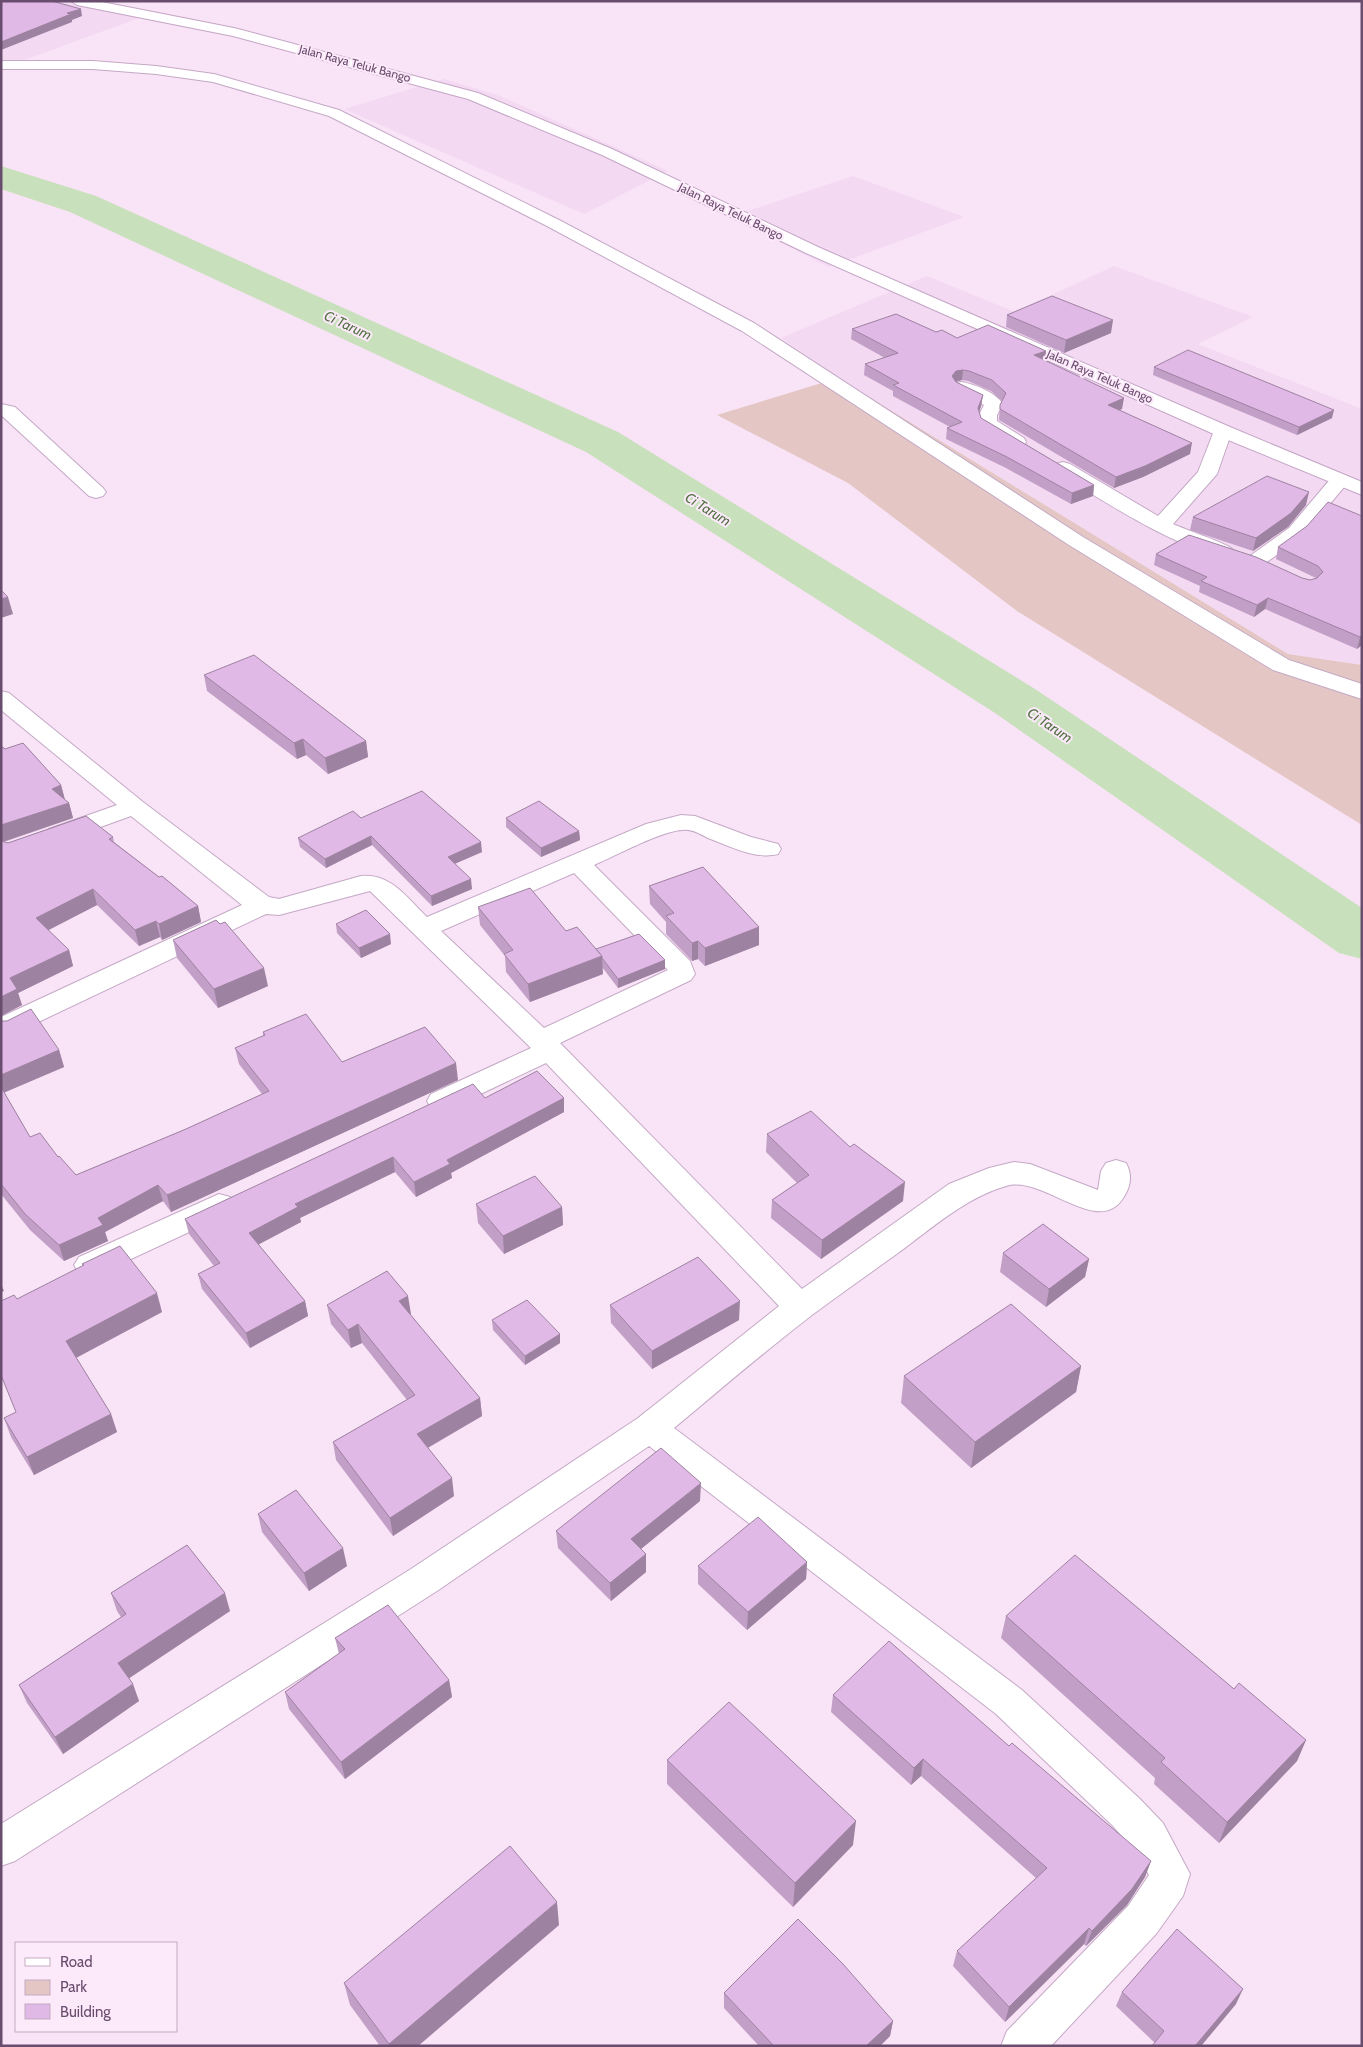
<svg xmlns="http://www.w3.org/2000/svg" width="1363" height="2047" font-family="Cabin,sans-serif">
<rect width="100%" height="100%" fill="#f9e3f6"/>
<!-- residential -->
<g fill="#f4d9f3">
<path d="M1,1H91L153,13L16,63H1Z"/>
<path d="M444,79L500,96L668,171L584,214L344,109Z"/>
<path d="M853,176L964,217L829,267L730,217Z"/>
<path d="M1114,266L1253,317L1198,344L1362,409V665L1288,654L838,378L781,338L927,276L1015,312Z"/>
</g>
<!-- green -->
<path fill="#e4c7c4" d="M838,378L1288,654L1362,665V825L1017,611L848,483L717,415Z"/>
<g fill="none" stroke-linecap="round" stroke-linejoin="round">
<!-- river -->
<path fill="#c8e0bb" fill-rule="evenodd" d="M1,166L96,196L618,432L1035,689L1362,908V959L1339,953L995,713L586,452L70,212L1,189Z"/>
<defs>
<g id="minor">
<path d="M1,61H93L156,66L214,74L339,110L559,220L754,323L1083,537L1289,660L1362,684V699L1273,670L1069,545L742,331L547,226L329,116L213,82L156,74L93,69H1Z"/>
<path d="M962,382C976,385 995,392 1003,404L997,415V421L1024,438L1026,442L1024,446C1008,450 994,435 981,427C976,419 980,413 984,405L956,391L953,387L956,383Z"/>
<path d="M1,404L15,407L103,488L106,492L103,496L96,498L89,496L1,415Z"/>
<path d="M1223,425L1230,427L1232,431L1217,474L1173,524C1183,529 1229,544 1232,549L1229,553C1194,562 1090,492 1056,472L1053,468L1056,464L1063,462L1070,464L1158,516L1198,472L1214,431L1216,427Z"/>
<path d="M1340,474L1347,476L1350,480L1303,536L1264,564L1257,566L1250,564L1247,560L1250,556L1289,528L1333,476Z"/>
<path d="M1,691L9,693L143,802L269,897L279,899L361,876C391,873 407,898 427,917L646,824L681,815L695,816L751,837L778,844L781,849L778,854C756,860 729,846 708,838C700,834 692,829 683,830C663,830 615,856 594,865L690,961L695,974L691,980L560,1043L802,1289L949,1184L989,1168L1014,1162L1030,1164L1098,1190L1101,1171L1106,1163L1116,1160L1126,1163C1132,1174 1131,1185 1125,1195C1100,1241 1044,1174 1006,1186C965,1198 932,1228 898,1253C869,1274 840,1294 812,1315C765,1351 720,1390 674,1428L1022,1690L1140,1799L1163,1823L1190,1874L1183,1896L1156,1934L1051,2046H1001L1007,2031L1128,1906L1149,1875L1135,1851L1112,1825L996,1714L649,1446L437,1591L15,1861L1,1866V1824L411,1569L638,1418L779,1306L546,1063L451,1108L441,1111L431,1108L427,1101L431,1094L531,1048L370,891L279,915L266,914L11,1035L1,1037V1017L242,905L131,816L67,839L58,842L49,839L46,834L49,829L117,805L1,710ZM574,873L668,970L544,1028L441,931Z"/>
<path d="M219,1194L230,1197L234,1205L230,1213L101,1273L90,1277L79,1273L74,1265L79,1257Z"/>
</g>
<path id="secondary" d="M71,1H97L234,28L478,93L612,149L818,247L1230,427L1362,482V495L1216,435L806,253L602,155L468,99L233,36L77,5Z"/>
</defs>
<!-- minor casing -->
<use href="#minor" stroke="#c4a9c6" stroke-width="2"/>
<!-- secondary casing -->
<use href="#secondary" stroke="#c4a5c6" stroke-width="2"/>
<!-- minor -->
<use href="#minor" fill="#fff" fill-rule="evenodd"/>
<!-- secondary -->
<use href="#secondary" fill="#fff" fill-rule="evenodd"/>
</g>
<!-- wall -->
<g fill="#c29fc6">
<path d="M1007,315L1111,333L1064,353L1006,327Z"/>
<path d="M852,329L936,332L957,338L1046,351L1045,360L1122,409L1119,410L1190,454L1143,477L1114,488L999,420L1000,405L1002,401L991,391L968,381L962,380L956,382L983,395L981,406L979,412L981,418L1094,485L1093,496L1071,504L1006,468L946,439L947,428L950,427L893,396V391L864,375L865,364L885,358L851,339Z"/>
<path d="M1154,367L1332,418L1297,435L1153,375Z"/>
<path d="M1306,505L1288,527L1253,551L1190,530L1193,517Z"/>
<path d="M1362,516V645L1357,649L1265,609L1254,617L1199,592L1200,586L1154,565L1156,554L1302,578L1310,580L1316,578L1276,559L1278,547Z"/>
<path d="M204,675L366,741L368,757L328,774L306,755L297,759L207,691Z"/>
<path d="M23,743L61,785L65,800L69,803L73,818L4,842L8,843L86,816L113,837L114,842L159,877L162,876L198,906L201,922L162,940L160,937L139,946L97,905L48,930L69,950L73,966L18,993L22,1005L1,1016V746L5,749Z"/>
<path d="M361,818L482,852L455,864L472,889L432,906L372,845L326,868L300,847L298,838Z"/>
<path d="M506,818L579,831L580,840L541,857L506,827Z"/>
<path d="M649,886L759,927V945L705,966L698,959L692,961L666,934V922L650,904Z"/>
<path d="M478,907L566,931L596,949L665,960V969L618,988L602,967L603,974L530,1002L506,972L505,956L480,925Z"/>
<path d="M336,924L391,944L361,958L337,933Z"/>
<path d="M173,940L268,986L218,1008L177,958Z"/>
<path d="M1,1021L59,1050L64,1067L4,1092L30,1137L58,1157L76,1175L186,1129L262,1094L239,1064L235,1048L263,1036V1032L342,1062L458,1080L171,1212L163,1201L105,1232L108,1241L64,1261L30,1230L1,1194Z"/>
<path d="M485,1098H564V1112L451,1173L452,1178L416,1197L395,1172L300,1218L301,1222L258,1244L305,1301L308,1316L250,1348L202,1289L198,1274L214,1266L189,1234L185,1219Z"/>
<path d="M767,1134L903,1201L821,1259L771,1218L772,1200L797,1183L766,1152Z"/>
<path d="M476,1204L562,1207L563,1225L504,1254L478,1223Z"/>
<path d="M1003,1253L1089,1259L1085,1277L1046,1307L1000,1272Z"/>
<path d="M82,1264L162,1312L76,1358L111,1414L117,1432L34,1475L11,1437L4,1418L16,1413L17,1299L83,1266Z"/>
<path d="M327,1305L411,1314L410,1315L480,1398L482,1416L428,1448L454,1496L393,1536L336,1460L333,1442L407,1400L362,1343L351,1348L331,1324Z"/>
<path d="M610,1305L739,1320L652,1369L611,1323Z"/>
<path d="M492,1320L560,1334V1343L525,1365L493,1330Z"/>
<path d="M1081,1366L1076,1392L971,1468L901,1403L904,1376Z"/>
<path d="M700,1501L641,1549L646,1554V1572L611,1601L558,1548L556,1531Z"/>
<path d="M258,1514L347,1566L309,1591L262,1532Z"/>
<path d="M807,1562L806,1579L747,1630L698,1584V1566Z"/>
<path d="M111,1593L230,1611L129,1678L139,1701L63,1754L27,1703L19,1685L121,1617L117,1611Z"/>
<path d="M1006,1616L1234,1689L1306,1740L1297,1761L1219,1843L1154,1784L1155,1778L1001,1638Z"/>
<path d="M335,1638L449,1680L452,1697L345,1779L289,1709L285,1692L339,1654Z"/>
<path d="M833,1695L1009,1746L1151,1861L1145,1877L1127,1905L1086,1946L1084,1944L1005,2022L953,1966L957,1951L1036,1878L921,1776L911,1785L831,1712Z"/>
<path d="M667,1760L853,1845L793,1907L667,1784Z"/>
<path d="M559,1925L418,2046H380L350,2005L344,1983Z"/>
<path d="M1122,1992L1236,2004L1201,2046H1152L1155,2043L1116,2006Z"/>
<path d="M724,1993L893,2021L890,2036L880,2046H759L724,2008Z"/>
</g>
<!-- shaded-wall -->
<g fill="#9e82a1">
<path d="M81,9L82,16L72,20V22L1,50V42L67,13Z"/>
<path d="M1113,320L1111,333L1064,353L1066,340Z"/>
<path d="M1046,351L1045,361L1034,355Z"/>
<path d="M963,370L962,380L954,382L952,376L956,371Z"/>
<path d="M983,395L981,406L977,419L978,408Z"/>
<path d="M1124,398L1122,409L1106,415L1108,405Z"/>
<path d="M1334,410L1332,418L1297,435L1299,427Z"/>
<path d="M1192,443L1190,454L1143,477L1114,488L1116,477Z"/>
<path d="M1094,485L1093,496L1071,504L1072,493Z"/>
<path d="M1309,492L1306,505L1288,527L1253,551L1256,538Z"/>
<path d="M8,597L13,614L1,618V599Z"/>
<path d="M1268,598L1265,609L1254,617L1257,605Z"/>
<path d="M1362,636V645L1357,649L1360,637Z"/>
<path d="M303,739L306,755L297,759L294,743Z"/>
<path d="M366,741L368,757L328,774L325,758Z"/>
<path d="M61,785L65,800L52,789Z"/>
<path d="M69,803L73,818L2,842L1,844V825Z"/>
<path d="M579,831L580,840L541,857V848Z"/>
<path d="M371,836L372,845L326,868L325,859Z"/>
<path d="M481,842L482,852L449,866L448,857Z"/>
<path d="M471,879L472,889L432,906L431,896Z"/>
<path d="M93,889L97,905L41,934L36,918Z"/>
<path d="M198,906L201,922L162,940L159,924Z"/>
<path d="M156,921L160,937L139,946L135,930Z"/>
<path d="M759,927V945L705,966V948Z"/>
<path d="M390,934L391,944L361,958L359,948Z"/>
<path d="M698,941V959L692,961V943Z"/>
<path d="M69,950L73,966L18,993L22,1005L1,1016V997L10,978Z"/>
<path d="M602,956L603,974L530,1002L528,984Z"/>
<path d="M665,960V969L618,988V979Z"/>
<path d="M264,968L268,986L218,1008L214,989Z"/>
<path d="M59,1050L64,1067L1,1094V1075Z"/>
<path d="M456,1063L458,1080L171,1212L167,1195Z"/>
<path d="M564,1098V1112L451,1173L452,1178L416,1197L414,1182L447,1160Z"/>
<path d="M393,1157L395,1172L300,1218L301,1222L252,1248L249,1233L295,1204Z"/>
<path d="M905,1182L903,1201L821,1259L822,1240Z"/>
<path d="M158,1185L163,1201L105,1232L108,1241L64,1261L59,1245L98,1218Z"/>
<path d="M562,1207L563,1225L504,1254L503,1236Z"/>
<path d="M1089,1259L1085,1277L1046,1307L1049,1289Z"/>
<path d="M1,1284L4,1291L1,1292Z"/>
<path d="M157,1293L162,1312L72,1360L66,1341Z"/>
<path d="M408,1296L411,1314L402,1319L399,1301Z"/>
<path d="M305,1301L308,1316L250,1348L246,1333Z"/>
<path d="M740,1301L739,1320L652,1369V1351Z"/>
<path d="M358,1324L362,1343L351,1348L348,1330Z"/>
<path d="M560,1334V1343L525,1365V1356Z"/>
<path d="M1081,1366L1076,1392L971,1468L975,1442Z"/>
<path d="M480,1398L482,1416L420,1452L417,1434Z"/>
<path d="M111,1414L117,1432L34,1475L27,1457Z"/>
<path d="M452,1478L454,1496L393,1536L390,1518Z"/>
<path d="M701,1483L700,1501L631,1557V1539Z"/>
<path d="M343,1548L347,1566L309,1591L304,1573Z"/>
<path d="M646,1554V1572L611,1601L610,1583Z"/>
<path d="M807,1562L806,1579L747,1630L748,1612Z"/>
<path d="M225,1593L230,1611L125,1681L118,1663Z"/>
<path d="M449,1680L452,1697L345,1779L341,1762Z"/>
<path d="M133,1684L139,1701L63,1754L55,1737Z"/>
<path d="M1306,1740L1297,1761L1219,1843L1227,1822Z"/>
<path d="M923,1759L921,1776L911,1785L914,1768Z"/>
<path d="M856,1821L853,1845L793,1907L795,1883Z"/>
<path d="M1151,1861L1145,1877L1127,1905L1086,1946L1092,1931Z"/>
<path d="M557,1902L559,1925L418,2046H389V2044Z"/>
<path d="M1089,1928L1084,1944L1005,2022L1009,2007Z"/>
<path d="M1243,1989L1236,2004L1201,2046H1195Z"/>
<path d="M893,2021L890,2036L880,2046H866Z"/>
</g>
<!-- building -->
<g fill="#e1b9e6" stroke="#9e82a1">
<path d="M1,1H52L81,9L67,13L71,14L1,42Z"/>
<path d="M1052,296L1113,320L1066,340L1007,315Z"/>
<path d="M896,314L936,332L942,330L957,338L988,325L1046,351L1034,355L1124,398L1108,405L1192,443L1145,466L1116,477L1000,409V405L1006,393L992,380L969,371L963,370L956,371L952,376L956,382L983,395L978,408L981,418L1094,485L1072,493L1007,457L947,428L962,422L893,385L899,383L865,364L898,353L852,329Z"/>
<path d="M1188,350L1334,410L1299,427L1154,367Z"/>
<path d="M1267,476L1309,492L1291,513L1256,538L1193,517Z"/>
<path d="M1328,502L1362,516V636L1360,637L1268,598L1257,605L1201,581L1207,577L1156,554L1189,535L1256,557L1302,578L1310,580L1317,578L1323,572L1318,566L1278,547L1307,526Z"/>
<path d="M1,590L8,597L1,599Z"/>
<path d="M254,655L366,741L325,758L303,739L294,743L204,675Z"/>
<path d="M23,743L61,785L52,789L69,803L1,825V746L5,749Z"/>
<path d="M422,791L481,842L448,857L471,879L431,896L371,836L325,859L298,838L353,811L361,818Z"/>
<path d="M539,801L579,831L541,848L506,818Z"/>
<path d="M86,816L113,837L109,839L159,877L162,876L198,906L159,924L156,921L135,930L93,889L36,918L69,950L10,978L17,989L1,997V841L8,843Z"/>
<path d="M703,867L759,927L705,948L698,941L692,943L666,916L674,913L649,886Z"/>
<path d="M530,888L566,931L577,927L602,956L528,984L504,954L513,950L478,907Z"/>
<path d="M366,910L390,934L359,948L336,924Z"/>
<path d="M216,920L220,924L225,922L264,968L214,989L173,940Z"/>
<path d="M639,934L665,960L618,979L602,958V956L596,949Z"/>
<path d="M31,1009L59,1050L1,1075V1021H7Z"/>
<path d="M306,1014L342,1062L425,1027L456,1063L167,1195L158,1185L98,1218L103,1225L59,1245L25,1214L1,1184V1087L30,1137L40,1133L58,1157L59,1156L76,1175L186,1129L269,1091L235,1048L265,1035L263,1032Z"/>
<path d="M537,1071L564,1098L447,1160L450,1164L414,1182L393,1157L295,1204L298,1207L249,1233L305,1301L246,1333L198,1274L220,1263L185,1219L473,1084L485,1098Z"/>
<path d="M811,1111L850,1147L854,1144L905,1182L822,1240L772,1200L809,1175L767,1134Z"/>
<path d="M535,1176L562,1207L503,1236L476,1204Z"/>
<path d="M1043,1224L1089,1259L1049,1289L1003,1253Z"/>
<path d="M120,1246L157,1293L66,1341L111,1414L27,1457L4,1418L16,1412L1,1375V1301L14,1295L17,1299L84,1265L82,1264Z"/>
<path d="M698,1257L740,1301L652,1351L610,1305Z"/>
<path d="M387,1271L408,1296L399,1301L480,1398L417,1434L452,1478L390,1518L333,1442L415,1395L358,1324L348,1330L327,1305Z"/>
<path d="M527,1300L560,1334L525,1356L492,1320Z"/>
<path d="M1011,1304L1081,1366L975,1442L904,1376Z"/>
<path d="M661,1448L701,1483L631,1539L646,1554L610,1583L556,1531Z"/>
<path d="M296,1490L343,1548L304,1573L258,1514Z"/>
<path d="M758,1517L807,1562L748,1612L698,1566Z"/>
<path d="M187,1545L225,1593L118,1663L133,1684L55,1737L19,1685L126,1614L111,1593Z"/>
<path d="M1075,1555L1234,1689L1239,1683L1306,1740L1227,1822L1161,1762L1165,1758L1006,1616Z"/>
<path d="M388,1605L449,1680L341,1762L285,1692L345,1649L335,1638Z"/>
<path d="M889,1641L1009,1746L1012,1743L1151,1861L1132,1889L1092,1931L1089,1928L1009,2007L957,1951L1047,1868L923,1759L914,1768L833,1695Z"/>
<path d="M729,1702L856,1821L795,1883L667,1760Z"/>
<path d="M510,1846L557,1902L389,2044L344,1983Z"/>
<path d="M798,1919L843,1964L893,2021L866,2046H774L724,1993Z"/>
<path d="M1177,1929L1243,1989L1195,2046H1152L1164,2031L1122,1992Z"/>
</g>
<g text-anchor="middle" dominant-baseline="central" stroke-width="4" stroke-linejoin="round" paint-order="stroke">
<!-- far-street labels -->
<g font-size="12" fill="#694d6e" stroke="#fce9fa">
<text transform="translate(355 63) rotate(15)">Jalan Raya Teluk Bango</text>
<text transform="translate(731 211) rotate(26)">Jalan Raya Teluk Bango</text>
<text transform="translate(1100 376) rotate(24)">Jalan Raya Teluk Bango</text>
</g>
<!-- far-water labels -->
<g font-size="14" font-style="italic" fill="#527242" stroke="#fce9fa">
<text transform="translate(348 325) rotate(25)">Ci Tarum</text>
<text transform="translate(708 509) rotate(32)">Ci Tarum</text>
<text transform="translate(1050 725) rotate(34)">Ci Tarum</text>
</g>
</g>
<!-- border -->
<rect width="1363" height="2047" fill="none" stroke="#694d6e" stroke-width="5"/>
<!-- legend -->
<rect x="15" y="1942" width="162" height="90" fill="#fce9fa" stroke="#c1abc2"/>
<rect x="25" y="1958" width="25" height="8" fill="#ffffff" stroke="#c1abc2"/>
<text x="60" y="1967" font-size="15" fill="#694d6e">Road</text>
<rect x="25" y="1980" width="25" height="15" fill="#e4c7c4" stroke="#c1abc2"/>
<text x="60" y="1992" font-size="15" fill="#694d6e">Park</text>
<rect x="25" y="2004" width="25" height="15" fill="#e1b9e6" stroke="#c1abc2"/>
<text x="60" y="2017" font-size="15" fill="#694d6e">Building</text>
</svg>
